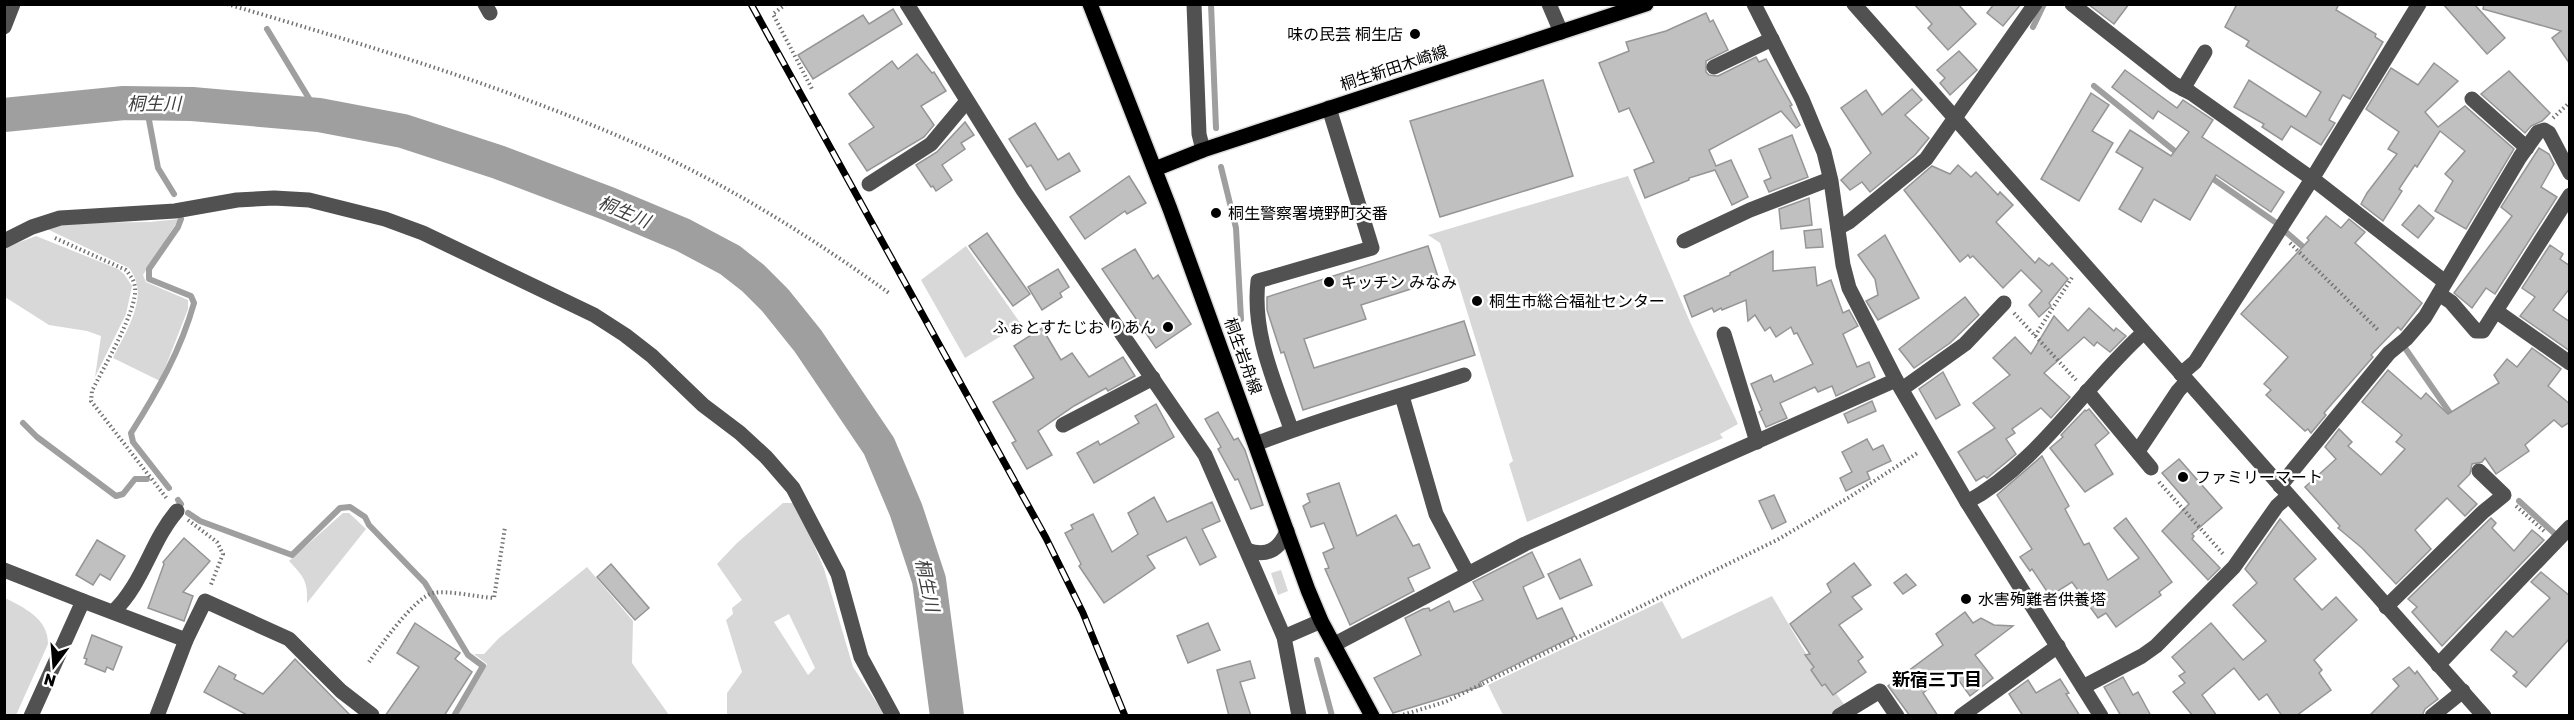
<svg xmlns="http://www.w3.org/2000/svg" width="2574" height="720" font-family="Rubik,'Noto Sans JP',sans-serif">
<rect width="100%" height="100%" fill="#fff"/>
<!-- green -->
<g fill="#d8d8d8" fill-rule="evenodd">
<path d="M1628,176L1690,322L1738,424L1720,434L1723,438L1527,522L1509,464L1513,461L1457,279L1452,280L1440,243L1428,235Z"/>
<path d="M179,219L143,275L146,282L188,300V309L160,381L113,358C126,331 151,295 129,268L47,229L62,223L150,222Z"/>
<path d="M36,236L118,269L124,274L132,286L126,314L95,377L101,336L87,331L49,325L5,297L4,248Z"/>
<path d="M966,246L1021,324L965,358L921,280Z"/>
<path d="M783,503H793L798,507L824,569L853,667L885,715H727V693L742,672L726,620L733,614L732,608L742,600L717,564L737,543ZM789,614L815,668L808,675L774,622Z"/>
<path d="M343,513H349L366,529L307,603C308,581 304,577 289,561Z"/>
<path d="M587,567L633,621L632,663L669,715H457L487,664L474,654H484L499,638Z"/>
<path d="M1281,570L1288,591L1278,595L1271,573Z"/>
<path d="M1772,596L1814,667L1811,670L1822,685L1825,684L1833,695L1836,693L1846,707L1829,716L1503,715L1488,685L1662,601L1682,639Z"/>
<path d="M5,598C23,607 49,619 48,644L16,715H5Z"/>
</g>
<g fill="none" stroke-linecap="round" stroke-linejoin="round">
<!-- stream -->
<g stroke="#9f9f9f" stroke-width="6">
<path d="M1211,4L1216,128"/>
<path d="M2033,27L2044,4"/>
<path d="M267,29L319,115"/>
<path d="M2094,86L2181,156"/>
<path d="M146,104L158,168L174,194"/>
<path d="M1221,167L1236,228L1241,319"/>
<path d="M2209,176L2275,222"/>
<path d="M2286,232L2309,252"/>
<path d="M2405,348L2454,419"/>
<path d="M23,423L37,437L116,496L123,494L135,479H147"/>
<path d="M169,488L133,442L131,433C157,392 181,350 194,303L191,296L149,279V269L178,227L181,219"/>
<path d="M178,500L181,504"/>
<path d="M2519,501L2555,534"/>
<path d="M188,513L200,521L292,555L340,508L350,507L365,517L369,525L425,583L468,655L483,666L454,716"/>
<path d="M1317,660L1332,716"/>
</g>
<!-- river -->
<path stroke="#9f9f9f" stroke-width="34" d="M4,115L124,103L192,104L319,115L403,131L498,162L609,204L683,235L730,260L753,278L775,300L808,341L879,446L906,510L929,580L947,716"/>
</g>
<!-- building -->
<g fill="#c0c0c0" stroke="#959595" stroke-width="1.5">
<path d="M1914,4H1958L1976,24L1948,50L1928,28L1932,24Z"/>
<path d="M1994,4H2021L2003,26L1987,13Z"/>
<path d="M2088,4H2129L2114,24Z"/>
<path d="M2237,4H2339L2336,10L2376,34L2375,37L2383,42L2350,99L2343,95L2329,120L2335,123L2321,145L2291,126L2282,140L2262,127L2264,124L2234,107L2249,80L2306,117L2321,92L2246,46L2249,41L2225,27Z"/>
<path d="M2443,4H2474L2505,38L2487,54Z"/>
<path d="M2484,4H2570V64L2552,38L2561,31L2483,9Z"/>
<path d="M893,9L902,24L813,79L798,55L863,15L869,24Z"/>
<path d="M1706,13L1710,22L1713,20L1728,50L1706,61V72L1709,75L1718,76L1756,57L1759,62L1766,59L1792,105L1790,106L1800,125L1796,128L1781,111L1709,150L1716,166L1731,160L1748,197L1732,205L1715,170L1689,178V180L1645,198L1634,170L1654,162L1629,108L1619,112L1599,63L1629,51L1626,42L1666,31Z"/>
<path d="M1959,51L1977,70L1950,95L1940,83L1945,78L1937,70Z"/>
<path d="M917,54L932,73L934,72L946,91L921,106L934,125L924,137L867,171L849,144L874,127L849,94L892,61L898,69Z"/>
<path d="M2434,63L2458,81L2425,112L2438,127L2465,106L2514,149L2466,229L2435,211L2453,181L2445,174L2465,151L2440,131L2417,167L2415,165L2399,189L2402,191L2383,221L2361,204L2367,193L2397,154L2388,149L2399,132L2366,109L2391,68L2418,85Z"/>
<path d="M2125,70L2177,108L2183,100L2213,120L2202,137L2284,192L2271,212L2216,175L2190,220L2154,199L2141,222L2119,209L2143,168L2116,152L2130,130L2171,156L2189,132L2158,111L2153,119L2112,87Z"/>
<path d="M2509,71L2550,113L2542,121L2531,126L2525,133L2481,94Z"/>
<path d="M1543,80L1573,176L1440,217L1410,121Z"/>
<path d="M1912,89L1922,100L1905,115L1929,138L1915,155L1870,192L1862,182L1850,190L1841,180L1871,153L1841,108L1866,90L1882,115Z"/>
<path d="M2091,93L2109,105L2092,131L2113,143L2079,201L2041,179Z"/>
<path d="M965,122L974,135L961,143L965,149L942,165L952,180L936,191L933,186L931,187L916,165L937,152Z"/>
<path d="M1035,123L1058,160L1069,153L1080,171L1046,190L1031,165L1027,167L1009,139Z"/>
<path d="M1792,135L1808,177L1769,192L1764,181L1771,178L1759,149Z"/>
<path d="M2539,148L2549,154L2554,164L2541,187L2557,197L2495,294L2486,288L2472,308L2454,293L2512,216L2501,207Z"/>
<path d="M1958,165L1971,177L1976,172L1998,195L2000,192L2013,205L1996,222L2035,263L2039,258L2049,266L2052,263L2068,279L2049,303L2051,306L2039,317L2029,305L2042,291L2021,270L2003,288L1973,256L1970,258L1968,255L1960,262L1904,190L1932,166L1950,174Z"/>
<path d="M1129,176L1146,203L1127,214L1125,211L1085,239L1070,217Z"/>
<path d="M1809,198L1812,225L1781,229L1779,209Z"/>
<path d="M2419,205L2434,218L2418,238L2402,225Z"/>
<path d="M2326,216L2341,228L2349,219L2365,232L2355,243L2422,303L2401,330L2398,327L2371,355L2373,357L2324,413L2326,415L2311,433L2308,429L2305,431L2266,395L2271,390L2264,384L2288,357L2241,314L2309,240L2307,238Z"/>
<path d="M1821,229L1823,247L1806,248L1804,231Z"/>
<path d="M987,233L1030,294L1013,306L969,246Z"/>
<path d="M1885,235L1919,298L1878,320L1866,301L1878,295L1875,279L1858,255Z"/>
<path d="M2550,245L2563,254L2560,259L2570,266V288L2553,310L2570,322V351L2520,316L2535,297L2522,288Z"/>
<path d="M1428,246L1439,280L1361,305L1366,319L1304,339L1314,368L1464,321L1475,355L1303,410L1284,352L1281,353L1267,310V297Z"/>
<path d="M1135,249L1153,279L1158,275L1191,324L1156,348L1102,269Z"/>
<path d="M1773,251V271L1815,267L1817,286L1831,280L1843,313L1849,310L1858,326L1843,334L1857,367L1869,362L1875,377L1836,396L1832,386L1818,392L1815,387L1780,403L1787,418L1766,427L1759,412L1762,410L1751,384L1771,375L1774,382L1813,364L1797,333L1794,334L1791,327L1776,337L1770,327L1765,331L1755,315L1748,321L1746,300L1722,310L1721,308L1714,312L1712,308L1692,317L1684,296L1730,275V273Z"/>
<path d="M1058,269L1069,287L1060,293L1062,297L1042,310L1028,287Z"/>
<path d="M1965,297L1979,315L1950,343L1914,368L1899,349Z"/>
<path d="M2089,308L2114,331L2116,328L2126,336L2110,352L2097,342L2094,346L2084,337L2044,373L2070,397L2051,418L2041,408L2012,429L2015,433L2006,439L2016,454L1987,478L1984,476L1976,481L1958,452L1995,428L1973,403L2010,375L1993,358L2015,337L2031,354L2054,316L2068,331Z"/>
<path d="M1042,328L1061,360L1072,353L1089,377L1123,357L1135,376L1108,391L1106,388L1074,406L1038,431L1052,455L1027,469L1012,443L1016,441L993,402L1034,378L1014,346Z"/>
<path d="M2532,348L2561,369L2548,386L2570,404V422L2562,427L2554,420L2525,445L2529,451L2496,474L2485,458L2482,462L2472,464L2470,474L2458,486L2477,504L2465,516L2447,498L2415,530L2431,549L2396,584L2362,548L2338,528L2340,526L2305,487L2336,459L2325,447L2339,429L2352,442L2348,446L2381,475L2405,449L2396,442L2402,435L2362,402L2388,370L2421,399L2426,393L2448,414L2499,383L2494,375L2507,359L2517,367Z"/>
<path d="M1943,372L1960,405L1936,419L1919,389Z"/>
<path d="M1872,401L1876,411L1848,423L1844,414Z"/>
<path d="M1156,404L1174,437L1094,483L1077,453L1098,441L1100,445L1139,423L1135,416Z"/>
<path d="M2089,409L2109,433L2095,445L2113,474L2085,492L2050,448L2063,437L2061,435L2085,410L2086,411Z"/>
<path d="M1218,412L1234,440L1238,438L1245,450L1263,505L1251,509L1238,479L1235,480L1218,449L1221,447L1205,419Z"/>
<path d="M1867,439L1873,450L1883,445L1891,461L1867,472L1870,479L1846,491L1840,478L1852,472L1842,452Z"/>
<path d="M2042,456L2069,506L2065,509L2084,545L2089,543L2108,580L2139,558L2114,528L2126,518L2172,582L2159,592L2161,595L2116,627L2106,613L2098,618L2072,582L2050,596L2032,569L2030,571L2020,557L2032,549L1997,495Z"/>
<path d="M2179,459L2222,508L2192,534L2194,536L2192,539L2220,568L2208,580L2162,531L2189,504L2162,473Z"/>
<path d="M1339,483L1357,536L1396,515L1413,546L1419,544L1430,568L1408,578L1414,591L1350,625L1325,569L1329,568L1323,553L1334,548L1324,523L1311,527L1303,506L1310,502L1307,494Z"/>
<path d="M1774,495L1786,522L1772,529L1759,501Z"/>
<path d="M1154,497L1167,522L1212,502L1220,521L1202,529L1216,557L1200,565L1186,537L1147,556L1155,568L1104,603L1079,566L1081,564L1065,533L1073,529L1071,525L1093,514L1112,552L1138,534L1128,513Z"/>
<path d="M2491,518L2496,523L2492,528L2514,551L2532,530L2544,540L2442,646L2412,612L2417,607L2408,599Z"/>
<path d="M2280,519L2316,559L2294,579L2322,610L2336,597L2357,620L2314,660L2322,670L2319,673L2331,690L2296,716H2282L2267,694L2259,700L2234,668L2202,695L2217,716H2193L2173,692L2185,683L2179,676L2185,672L2172,657L2211,623L2243,660L2266,641L2233,605L2257,583L2245,569Z"/>
<path d="M184,538L210,561L183,592L193,596L184,621L148,608L164,564L163,562Z"/>
<path d="M97,540L125,556L110,580L100,574L93,585L76,575Z"/>
<path d="M1532,552L1544,577L1523,587L1537,619L1562,608L1575,636L1480,682L1482,686L1393,713L1374,678L1421,655L1405,618L1423,609L1429,608L1430,611L1449,601L1454,612L1483,600L1473,582Z"/>
<path d="M1580,559L1592,585L1560,599L1548,574Z"/>
<path d="M1854,563L1871,585L1852,597L1862,609L1839,625L1863,657L1858,661L1866,672L1833,695L1825,684L1822,686L1811,670L1814,667L1805,655L1810,654L1790,624L1831,592L1827,584Z"/>
<path d="M611,564L649,608L635,620L597,577Z"/>
<path d="M2541,572L2570,596V638L2526,687L2513,676L2517,672L2491,650L2506,631L2513,637L2550,598L2531,582Z"/>
<path d="M1906,574L1916,585L1903,594L1894,583Z"/>
<path d="M1965,612L1973,623L1981,618L1994,625L2013,626L1975,655L1993,678L1970,696L1952,671L1923,693L1938,716H1910L1888,686L1943,645L1936,634Z"/>
<path d="M415,623L460,653L455,659L472,672L444,716H385L419,667L397,653Z"/>
<path d="M1208,623L1220,650L1188,663L1177,636Z"/>
<path d="M92,635L122,647L113,670L107,667L105,672L85,664L87,659L84,658Z"/>
<path d="M295,659L351,716H249L204,692L219,666L236,675L234,679L263,694Z"/>
<path d="M1250,661L1255,678L1240,682L1251,716H1229L1217,670Z"/>
<path d="M2409,667L2415,674L2417,671L2438,699L2425,709L2422,716H2369L2399,686L2393,679Z"/>
<path d="M2123,677L2133,695L2138,692L2151,716H2121L2104,687Z"/>
<path d="M2060,679L2069,693L2066,694L2080,716H2023L2009,694L2028,680L2036,693Z"/>
</g>
<g fill="none" stroke-linecap="round" stroke-linejoin="round">
<defs>
<g id="major">
<path d="M1090,4L1170,209L1308,590L1321,621L1372,716"/>
<path d="M1155,169L1203,150L1646,4"/>
</g>
</defs>
<!-- major casing -->
<use href="#major" stroke="#dbdbdb" stroke-width="18"/>
<!-- path -->
<g stroke="#737373" stroke-width="4" stroke-dasharray="1.5 3" stroke-linecap="butt">
<path d="M227,4C369,46 512,88 648,149C733,188 814,239 889,293"/>
<path d="M786,4L773,14L812,89"/>
<path d="M2553,118L2570,102"/>
<path d="M55,238L126,270C130,275 134,280 135,287C138,310 103,368 92,391L91,401L168,500"/>
<path d="M2290,243L2379,331"/>
<path d="M2014,313L2076,380"/>
<path d="M2035,336L2073,276"/>
<path d="M2159,482L2224,555"/>
<path d="M2516,506L2544,531"/>
<path d="M188,520L217,542L223,554L210,587"/>
<path d="M369,662C381,645 414,598 433,593C448,590 477,597 494,598L505,527"/>
<path d="M1399,716L1445,702L1777,540L1848,498L1919,452"/>
</g>
<!-- minor -->
<g stroke="#515151" stroke-width="15">
<path d="M485,4L490,13"/>
<path d="M907,4L1023,190L1205,455L1284,637L1299,716"/>
<path d="M1194,4L1199,134L1203,150"/>
<path d="M1549,4L1561,32"/>
<path d="M1754,4L1802,99L1824,152L1831,181L1843,265L1849,288L1896,380L1967,502L2101,716"/>
<path d="M1854,4L2484,716"/>
<path d="M2072,4L2174,84L2191,93L2318,183L2445,282"/>
<path d="M4,27L13,4"/>
<path d="M1714,67L1772,39"/>
<path d="M2183,89L2205,52"/>
<path d="M2472,99L2527,148"/>
<path d="M869,184L931,144L967,101"/>
<path d="M1838,228L1849,222L1926,159L2035,4"/>
<path d="M4,241L32,227L60,218L175,211L237,200L274,198L309,200L385,219L423,233L594,315L625,335L652,356L703,405L740,433L766,457L793,488L838,574L861,657L893,716"/>
<path d="M1684,241L1750,210L1830,179"/>
<path d="M2439,294L2451,302L2476,331H2483L2570,195"/>
<path d="M2496,311L2570,363"/>
<path d="M1724,334L1757,442"/>
<path d="M2181,374L2195,362L2312,179L2419,4"/>
<path d="M1902,389L1965,344L2004,303"/>
<path d="M2087,391L2151,468"/>
<path d="M1402,396L1436,514L1468,574"/>
<path d="M1063,425L1153,378"/>
<path d="M1291,429C1274,380 1252,333 1258,281L1372,248L1329,108"/>
<path d="M1256,444C1324,417 1395,398 1464,375"/>
<path d="M2138,451L2178,391L2187,381"/>
<path d="M2280,486L2389,353L2406,339L2425,317L2520,157L2538,132L2544,130L2549,133L2570,173"/>
<path d="M1967,502C2038,464 2084,386 2143,333"/>
<path d="M1247,550C1267,557 1279,550 1287,531"/>
<path d="M4,570L83,601L31,716"/>
<path d="M83,601L186,640"/>
<path d="M2386,607L2483,512L2504,495L2479,471"/>
<path d="M113,612C143,584 151,541 177,511"/>
<path d="M1284,637L1321,621"/>
<path d="M1335,644L1525,544L1896,380"/>
<path d="M2438,665L2570,527"/>
<path d="M2083,687L2142,656L2156,646L2234,567L2277,506L2288,496"/>
<path d="M157,716L186,640L205,601L289,639L341,691L372,715"/>
<path d="M1839,716L1880,691L1897,716"/>
<path d="M1961,716L2058,646"/>
<path d="M2432,716L2463,691"/>
</g>
<!-- major -->
<use href="#major" stroke="#000" stroke-width="15"/>
<defs>
<path id="rail" d="M751,4L1046,538L1083,613L1125,716"/>
</defs>
<!-- rail casing -->
<use href="#rail" stroke="#000" stroke-width="7"/>
<!-- rail -->
<use href="#rail" stroke="#fff" stroke-width="4.5" stroke-dasharray="14" stroke-linecap="butt"/>
</g>
<!-- markers -->
<g fill="#000" stroke="#fff" stroke-width="2">
<circle cx="1415" cy="34" r="6"/>
<circle cx="1216" cy="213" r="6"/>
<circle cx="1329" cy="282" r="6"/>
<circle cx="1477" cy="301" r="6"/>
<circle cx="1168" cy="327" r="6"/>
<circle cx="2183" cy="477" r="6"/>
<circle cx="1966" cy="599" r="6"/>
</g>
<g text-anchor="middle" dominant-baseline="central" stroke-width="5" stroke-linejoin="round" paint-order="stroke">
<!-- poi labels -->
<g font-size="16" fill="#000" stroke="#fff" text-anchor="start">
<text x="1403" y="34" text-anchor="end">味の民芸 桐生店</text>
<text x="1228" y="213">桐生警察署境野町交番</text>
<text x="1341" y="282">キッチン みなみ</text>
<text x="1489" y="301">桐生市総合福祉センター</text>
<text x="1156" y="327" text-anchor="end">ふぉとすたじお りあん</text>
<text x="2195" y="477">ファミリーマート</text>
<text x="1978" y="599">水害殉難者供養塔</text>
</g>
<!-- street labels -->
<g font-size="16" fill="#000" stroke="#fff">
<text transform="translate(1394 68) rotate(-18)">桐生新田木崎線</text>
<text transform="translate(1243 356) rotate(70)">桐生岩舟線</text>
</g>
<!-- water labels -->
<g font-size="18" font-style="italic" fill="#404040" stroke="#fff">
<text x="154" y="104">桐生川</text>
<text transform="translate(624 212) rotate(23)">桐生川</text>
<text transform="translate(927 585) rotate(78)">桐生川</text>
</g>
<!-- neighbourhood labels -->
<g font-size="18" font-weight="bold" fill="#000" stroke="#fff">
<text x="1937" y="680">新宿三丁目</text>
</g>
</g>
<!-- border -->
<rect width="2574" height="720" fill="none" stroke="#000000" stroke-width="12"/>
<!-- north arrow -->
<g transform="translate(54 666) rotate(196)" stroke="#ffffff" stroke-width="4.5" paint-order="stroke">
<path d="M0-4.5L10 22L0 15L-10 22Z" fill="#000000"/>
<text y="-9" font-size="16" font-weight="bold" text-anchor="middle" fill="#000000">N</text>
</g>
</svg>
